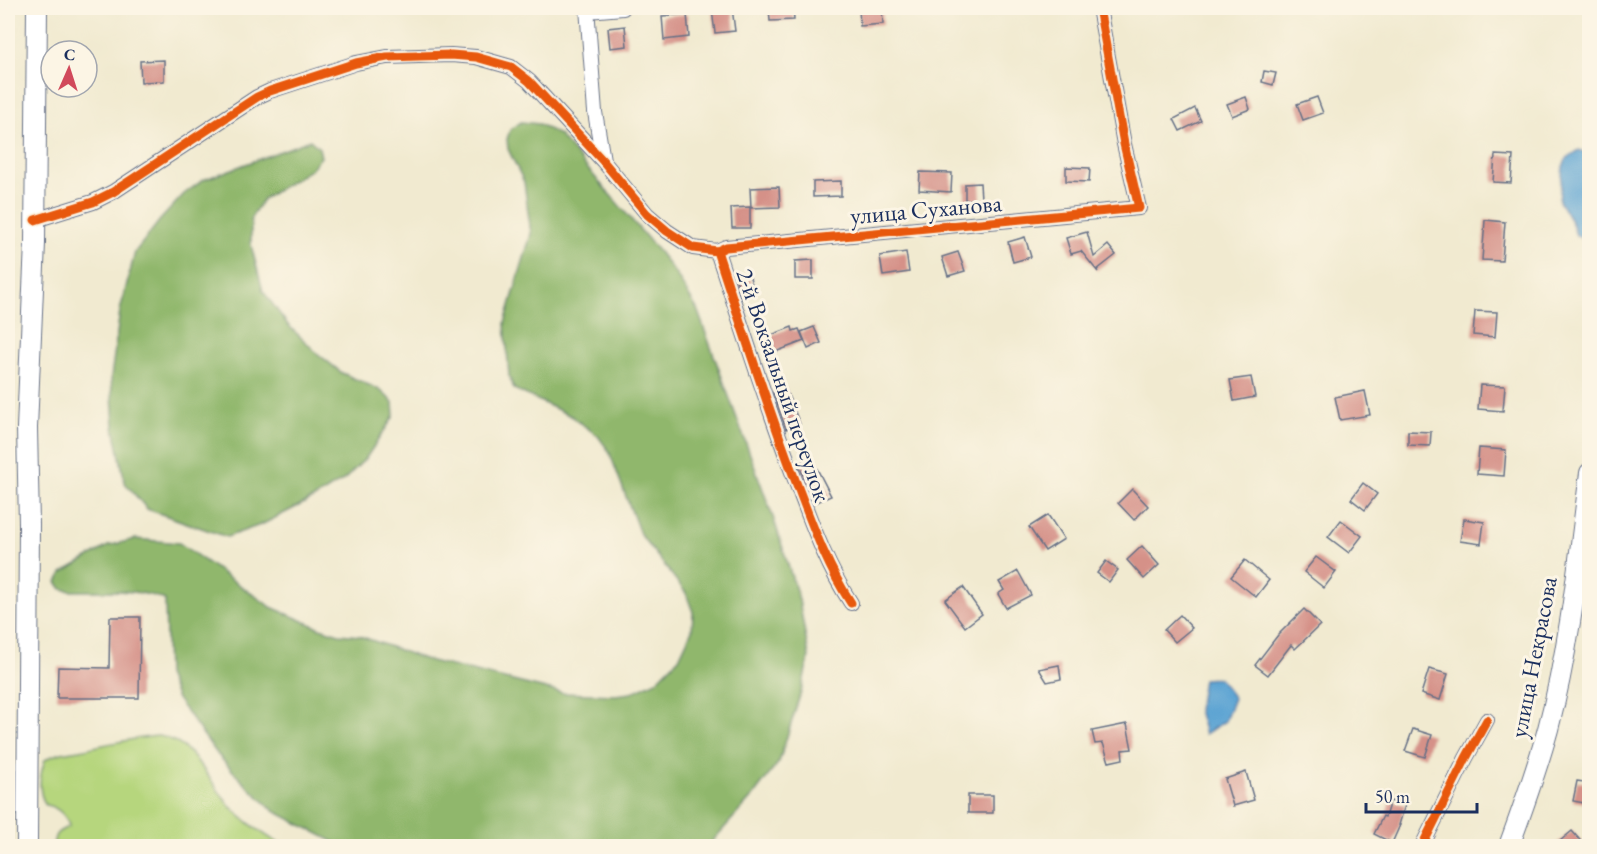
<svg xmlns="http://www.w3.org/2000/svg" width="1597" height="854" font-family="'EB Garamond',serif">
<rect width="100%" height="100%" fill="#fcf5e5"/>
<filter id="ink" filterUnits="userSpaceOnUse"><feTurbulence type="fractalNoise" baseFrequency=".0167" numOctaves="2"/><feDisplacementMap in="SourceGraphic" scale="12" xChannelSelector="R" yChannelSelector="G"/><feConvolveMatrix kernelMatrix="1 2 1 2 8 2 1 2 1" color-interpolation-filters="sRGB"/></filter>
<filter id="wash" filterUnits="userSpaceOnUse"><feTurbulence type="fractalNoise" baseFrequency=".008" numOctaves="4" result="noise"/><feDisplacementMap in="SourceGraphic" scale="24" xChannelSelector="R" yChannelSelector="G"/><feGaussianBlur stdDeviation="1.35" result="paint"/><feColorMatrix in="noise" values="0 0 0 0 0 0 0 0 0 0 0 0 0 0 0 0 0 1.4 0 .05"/><feComposite in="paint" operator="in"/></filter>
<g filter="url(#wash)">
<rect width="100%" height="100%" fill="#f1ead0"/>
<!-- green -->
<path fill="#b6d67d" stroke="#68826e" stroke-width="1.5" d="M159,736C192,741 209,781 229,805C245,822 264,835 284,846H54C53,834 58,831 69,827C68,816 57,807 46,805C37,792 40,774 45,760C55,753 68,752 80,750C107,744 132,738 159,736Z"/>
<!-- forest -->
<g fill="#90b76c" stroke="#567365" stroke-width="1.5">
<path d="M521,122L539,124L559,135L660,253L677,276L697,309L774,520L799,600L809,656L801,692L779,762L753,796L708,846H342L274,811L243,782L218,755L177,699L167,675L165,600C137,587 100,592 71,591L62,589L57,582L62,573L108,546L135,539L179,543L271,607L320,628L339,634L360,636L427,660L562,693L615,695L631,693L656,681L679,658L692,630L693,612L686,593L640,534L609,451L598,436L571,416L514,389L509,376L505,323L531,234L524,182L508,149L507,139L510,130Z"/>
<path d="M310,140L319,148L321,157L310,170L263,199L251,218V245L263,291L288,325L317,353L342,373L380,390L393,402L394,416L366,458L345,479L316,497L263,524L227,537L147,509L125,483L114,427L111,377L120,311L135,252L160,220L184,194L203,180Z"/>
</g>
<!-- water -->
<g fill="#5da4d3" stroke="#3c6a98" stroke-width="1.5">
<path d="M1579,150L1590,154L1589,234L1581,238L1576,235L1572,223L1559,201L1563,167L1566,159Z"/>
<path d="M1219,678L1234,698L1225,721L1205,734L1198,710L1203,679Z"/>
</g>
<g id="blocks">
<!-- building -->
<g fill="#d59188">
<path d="M732,8L735,31L715,33L712,10Z"/>
<path d="M769,8H793L794,20L770,21Z"/>
<path d="M859,8H882L883,24L860,26Z"/>
<path d="M687,14L689,37L664,40L662,16Z"/>
<path d="M625,26L627,46L610,48L608,28Z"/>
<path d="M164,60V81L141,82L140,61Z"/>
<path d="M1264,71L1276,73L1273,85L1262,82Z"/>
<path d="M1246,97L1250,109L1232,116L1227,104Z"/>
<path d="M1317,97L1323,113L1303,120L1297,104Z"/>
<path d="M1195,108L1201,121L1180,131L1174,119Z"/>
<path d="M1495,155L1513,156L1511,183L1493,182Z"/>
<path d="M1066,167L1090,168L1089,182L1066,181Z"/>
<path d="M920,172L952,173L951,192L919,190Z"/>
<path d="M841,181V196L813,197V182Z"/>
<path d="M980,183L981,199L965,200V184Z"/>
<path d="M779,187L780,207L751,208L750,188Z"/>
<path d="M750,207V228H732L731,208Z"/>
<path d="M1485,220L1505,222L1502,261L1482,260Z"/>
<path d="M1087,232L1094,257L1108,245L1116,255L1097,270L1098,272L1081,251L1071,254L1066,238Z"/>
<path d="M1025,237L1031,257L1013,262L1008,242Z"/>
<path d="M906,252L909,272L883,276L880,256Z"/>
<path d="M958,252L965,271L948,276L942,257Z"/>
<path d="M813,260V279H795V261Z"/>
<path d="M749,274L755,294L742,299L736,279Z"/>
<path d="M1475,311L1497,312L1495,337L1473,335Z"/>
<path d="M792,327L793,331L799,329L804,341L775,352L769,336Z"/>
<path d="M814,327L821,343L808,349L801,332Z"/>
<path d="M1251,377L1255,397L1234,401L1230,380Z"/>
<path d="M1480,385L1505,386L1503,411L1478,409Z"/>
<path d="M785,388L800,424L786,429L773,393Z"/>
<path d="M1365,391L1370,415L1340,420L1335,397Z"/>
<path d="M1408,431L1431,432L1430,446L1408,445Z"/>
<path d="M1479,448L1506,450L1504,476L1477,474Z"/>
<path d="M811,457L831,496L815,503L798,463Z"/>
<path d="M1363,483L1377,494L1365,510L1351,499Z"/>
<path d="M1132,489L1148,506L1134,520L1118,503Z"/>
<path d="M1048,515L1064,539L1045,551L1029,527Z"/>
<path d="M1464,519L1484,522L1481,544L1460,541Z"/>
<path d="M1341,520L1362,536L1349,553L1328,537Z"/>
<path d="M1142,546L1159,565L1144,579L1127,560Z"/>
<path d="M1316,557L1336,572L1324,588L1304,572Z"/>
<path d="M1245,560L1269,580L1256,597L1231,577Z"/>
<path d="M1106,561L1118,570L1109,582L1097,573Z"/>
<path d="M1018,571L1031,595L1006,608L998,594L1004,590L999,582Z"/>
<path d="M963,587L982,614L965,627L945,600Z"/>
<path d="M1304,609L1320,625L1295,649L1291,645L1268,675L1255,665L1278,635Z"/>
<path d="M1180,615L1192,628L1175,642L1164,630Z"/>
<path d="M110,617H140L139,698H57L58,667L109,668Z"/>
<path d="M1059,665L1061,679L1047,682L1039,669Z"/>
<path d="M1429,669L1448,674L1440,700L1421,694Z"/>
<path d="M1127,724L1132,749L1122,750L1123,759L1109,762L1103,743L1095,744L1092,731Z"/>
<path d="M1413,729L1432,735L1425,757L1405,751Z"/>
<path d="M1246,772L1254,800L1233,806L1225,779Z"/>
<path d="M1577,781L1590,783V804L1573,801Z"/>
<rect x="968" y="795" width="25" height="18"/>
<path d="M1390,801L1405,805L1399,825H1400L1392,843L1374,834L1383,816L1385,817Z"/>
<path d="M1572,831L1585,846H1554Z"/>
</g>
</g>
</g>
<g filter="url(#ink)">
<use href="#blocks" fill-opacity="0" stroke="#667086" stroke-width="1.5"/>
<g fill="none" stroke-linecap="round" stroke-linejoin="round">
<defs>
<g id="minor">
<path d="M587,8L595,112L603,160"/>
<path d="M587,11L623,8"/>
<path d="M35,220L93,202L113,192L257,97L270,91L356,63L387,57L451,55L476,57L511,67L529,81L603,161L647,214L667,231L693,248L717,251C742,327 766,403 794,477C811,521 825,563 851,603"/>
<path d="M717,251L726,247L1139,208L1124,144L1099,8"/>
<path d="M1422,846L1466,758L1487,720"/>
</g>
<g id="secondary">
<path d="M27,846L29,524L27,428L35,243L37,8"/>
<path d="M1509,846C1523,808 1537,769 1548,729C1570,646 1579,558 1590,473"/>
</g>
</defs>
<!-- minor casing -->
<use href="#minor" stroke="#667086" stroke-width="16"/>
<!-- secondary casing -->
<use href="#secondary" stroke="#667086" stroke-width="22"/>
<!-- minor -->
<use href="#minor" stroke="#fff" stroke-width="14"/>
<!-- secondary -->
<use href="#secondary" stroke="#fff" stroke-width="20"/>
<defs>
<g id="cycleway">
<path d="M35,220L93,202L113,192L257,97L270,91L356,63L387,57L451,55L476,57L511,67L529,81L603,161L647,214L667,231L693,248L717,251C742,327 766,403 794,477C811,521 825,563 851,603"/>
<path d="M717,251L726,247L1139,208L1124,144L1099,8"/>
<path d="M1422,846L1466,758L1487,720"/>
</g>
</defs>
<!-- cycleway casing -->
<use href="#cycleway" stroke="#fcf5e5" stroke-width="13"/>
<!-- cycleway -->
<use href="#cycleway" stroke="#e8590c" stroke-width="9"/>
</g>
</g>
<g text-anchor="middle" dominant-baseline="central" stroke-width="6" stroke-linejoin="round" paint-order="stroke">
<!-- street labels -->
<g font-size="24" fill="#1b2f5e" stroke="#fcf5e5">
<text transform="translate(926 209) rotate(-5)">улица Суханова</text>
<text transform="translate(784 385) rotate(71)">2-й Вокзальный переулок</text>
<text transform="translate(1533 657) rotate(-79)">улица Некрасова</text>
</g>
</g>
<!-- margin -->
<rect width="1597" height="854" fill="none" stroke="#fcf5e5" stroke-width="30"/>
<!-- north arrow -->
<g transform="translate(69 69) rotate(3)"><circle r="28" fill="#fcf5e5" stroke="#a2a6af" stroke-width="1.5"/>
<path d="M0-4.5L10 22L0 15L-10 22Z" fill="#d1495b"/>
<text y="-9" font-size="16" font-weight="bold" text-anchor="middle" fill="#1b2f5e">С</text>
</g>
<!-- scale -->
<path d="M1366 803v9h111v-9" fill="none" stroke="#1b2f5e" stroke-width="3"/>
<text x="1375" y="803" font-size="18" fill="#1b2f5e" stroke="#fcf5e5" stroke-width="4.5" paint-order="stroke">50 m</text>
</svg>
